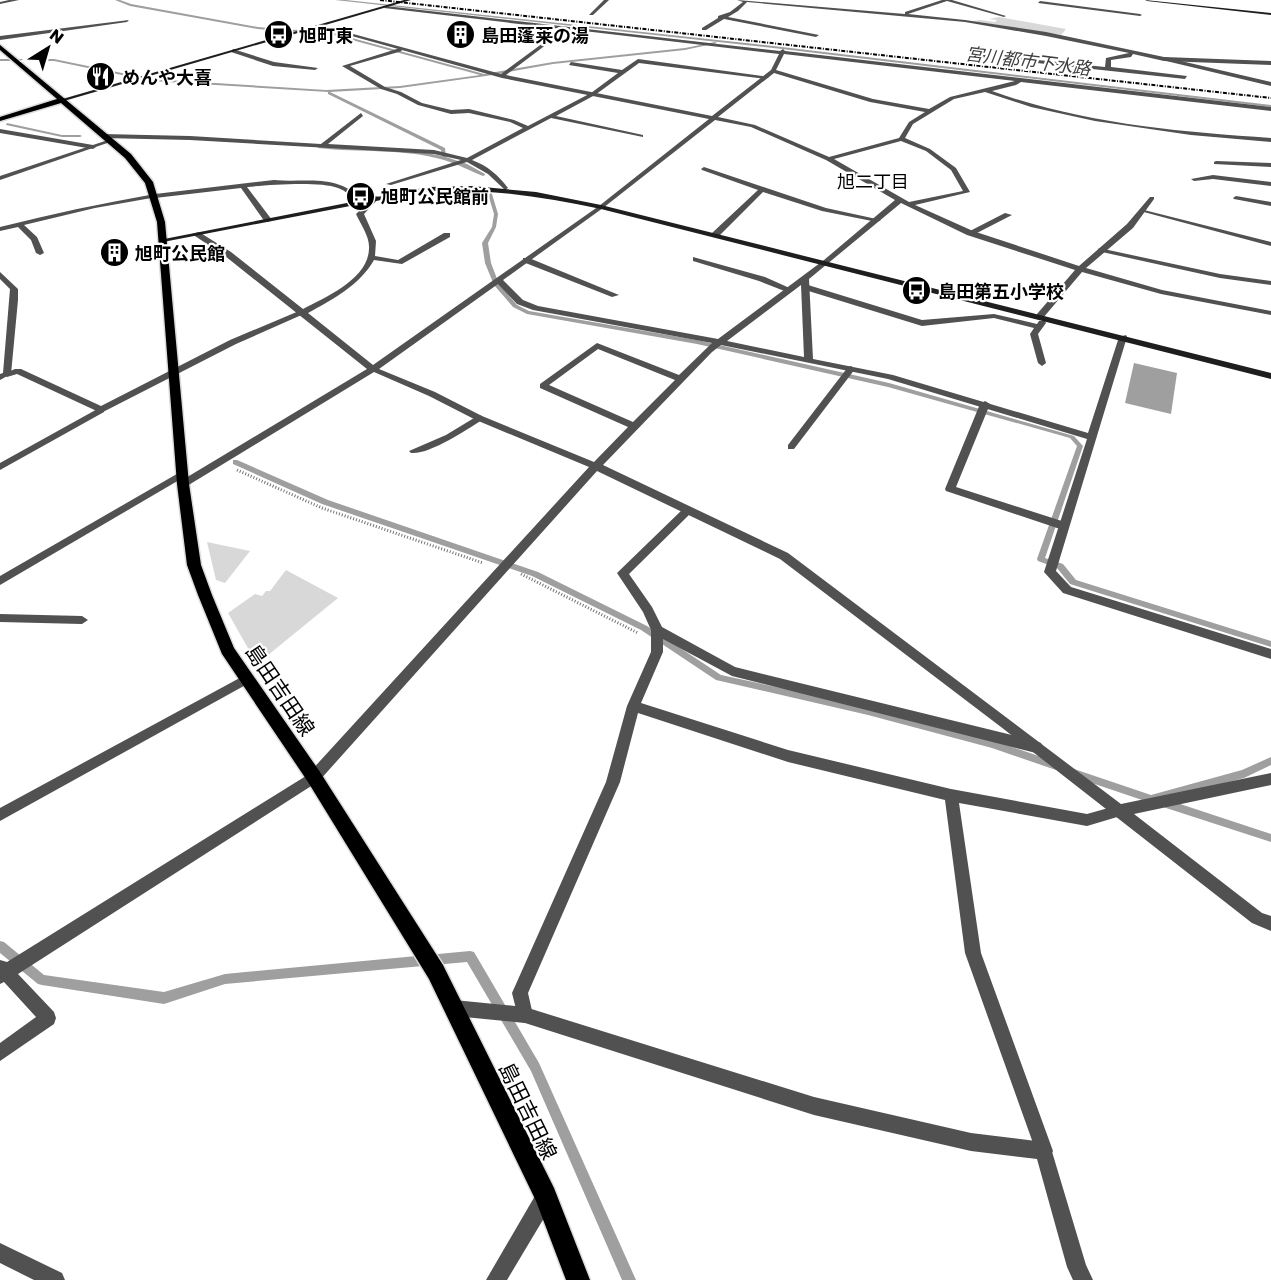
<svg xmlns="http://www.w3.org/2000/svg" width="1271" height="1280" font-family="Poppins,'Noto Sans JP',sans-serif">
<rect width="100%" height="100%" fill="#fff"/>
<!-- green -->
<g fill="#d8d8d8">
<path d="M999,17L1066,29L1061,35L972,21L980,20L995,22L997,20L989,19Z"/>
<path d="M207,542L250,551L225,583L216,580Z"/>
<path d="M286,570L338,598L257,664L228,613L255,594L262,596L266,591H270Z"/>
</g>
<!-- water -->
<path fill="#9f9f9f" d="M1134,363L1177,373L1171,414L1125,403Z"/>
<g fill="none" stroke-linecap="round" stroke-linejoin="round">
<!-- stream -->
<g fill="#9f9f9f" fill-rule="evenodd">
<path d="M115,0H120L131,4L258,27L290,30L319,29L484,74L553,62L685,48L715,42L717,43L685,50L553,64L486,76L400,88L330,92L445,148L446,157L467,164L485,174V175L483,176C470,171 458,164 444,160C403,148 360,153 318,148V146H320C361,148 402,147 442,156L441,150L328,94V92L151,81L54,61H0V59H54L151,79L326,90L400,86L480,75L319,31L290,32L258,29L130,6Z"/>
<path d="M335,0H346L782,47L1271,105V107L782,49Z"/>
<path d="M7,123L62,135H80L82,136L80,137H62L6,125Z"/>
<path d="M490,193L492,194L498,214L496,227L488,243L491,263L499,284L517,305L529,311L697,340L889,383L1074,436L1083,446L1045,558L1063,564L1076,580L1271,641V647L1070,584L1057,568L1038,561L1037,559L1077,446L1070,438L888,387L697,344L527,314L513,307L494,285L485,263L482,243L492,227L494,214L488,194Z"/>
<path d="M233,460H237L328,500L538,572L647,626L721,675L868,707L992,740L1059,763L1061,766L1059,769L1056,770L992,748L868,715L716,680L641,630L532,576L322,504L233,464Z"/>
<path d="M1271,757V765L1244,778L1165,799L1271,834V842L1160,806L1158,803L1159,801L1151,803L1071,776L1069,773L1071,770L1074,769L1151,795L1242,770Z"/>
<path d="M0,941L4,942L44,975L164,992L225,974L470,951L474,952L539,1063L636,1280H622L531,1071L467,962L225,984L164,1004L42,985L38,984L0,953Z"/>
</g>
<defs>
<path id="primary" d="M0,45L131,154L153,182L165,222L189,484L201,565L212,595L234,648L320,772L443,965L554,1188L590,1280H566L536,1201L429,979L308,782L222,654L198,595L187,565L177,484L157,222L145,183L125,158L61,103L0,121V117L57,99L0,50Z"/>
</defs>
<!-- primary casing -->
<use href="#primary" stroke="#dbdbdb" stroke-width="3"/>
<!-- path -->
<g stroke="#737373" stroke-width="3" stroke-dasharray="1 2" stroke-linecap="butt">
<path d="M237,470L322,508L483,563"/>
<path d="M521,574L638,633"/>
</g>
<!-- lane -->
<g fill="#515151" fill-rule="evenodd">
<path d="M9,0H19L0,4V2Z"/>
<path d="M604,0H609L593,15H589Z"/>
<path d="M129,20L127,22L0,40V36Z"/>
<path d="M400,48L402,51L350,66L385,87L401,92L422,103L451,110L469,109L514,120L528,126L591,93L618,73L569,65L571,62L622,70L638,59L769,77L766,79L639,63L595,95L556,116L643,135V137L551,118L472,160C488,166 498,175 508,188L505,190L488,174L467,162L391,185L386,184L461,160L434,154L190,140L103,138L100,136L103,134L190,136L321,144L361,113L363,116L328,144L434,150L467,158L523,128L510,122L469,113L451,114L418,105L397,94L381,89L342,66Z"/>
<path d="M233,49L274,62L318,68L315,70L273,66L231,52Z"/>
<path d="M1164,57L1271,82V86L1162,60Z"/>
<path d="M0,129L93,145L96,147L93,149L0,133Z"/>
<path d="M704,167L826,208L881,220L877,222L822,211L763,192L718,237H712V233L758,190L702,170L701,169Z"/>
<path d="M1213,175L1271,182V186L1213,179L1194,181L1191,179Z"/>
<path d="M274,180C305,183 340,173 362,201L357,202C351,196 346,191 338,188C319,181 268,185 247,187L272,220L268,222H265L241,188L155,198L152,196L155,194Z"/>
<path d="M1236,196L1271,202V206L1234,199L1233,198Z"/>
<path d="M1140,209L1271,242V246L1140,211Z"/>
<path d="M1005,213L1012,215L973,235L966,233Z"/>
<path d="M1099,248L1220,274L1271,281V285L1220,278L1102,252L1098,250Z"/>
<path d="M693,257L765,277L794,290L787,292L759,281L693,261Z"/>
<path d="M523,258H529L619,295L612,297L523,262Z"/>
<path d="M802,285H808L922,320L994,314L1037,324L1039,321H1045L1046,323L1038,334L1046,363L1042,366L1038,363L1030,334L1034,328L994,318L922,326L802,289Z"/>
<path d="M299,311L306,313L236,344L101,413L17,374L7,377L3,374L15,369H21L101,406L230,340Z"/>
<path d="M851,366L855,369L794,449H788V445L848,367Z"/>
<path d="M985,401L990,404L956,487L1068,523L1069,526L1068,529H1060L946,491L945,489L980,404Z"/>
<path d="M479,415L482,416V420C466,430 429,455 411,453L409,451L446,435Z"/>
<path d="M688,506L693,510L692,512L629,574L652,607L662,627L735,667L1036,741L1041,743L1043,747L1041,751L1036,753L732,676L663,639V652L641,703L788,750L951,789L1087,814L1119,805L1124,807L1126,811L1124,815L1087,826L959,803L981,953L1053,1151L1050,1157L1044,1160L1038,1157L965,953L945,800L788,762L638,713L620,782L528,993L533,1015L531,1021L525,1023L519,1021L512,993L606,782L627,706L651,652V630L643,612L617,573L684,508Z"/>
<path d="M247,674L251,676L253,679L251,682L0,821V808Z"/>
<path d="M314,771L319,773L321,777L319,781L18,974L54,1012L56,1018L54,1024L0,1061V1043L36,1017L4,982L0,984V960L7,962Z"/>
</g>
<!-- street -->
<g fill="#515151" fill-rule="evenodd">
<path d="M737,0L905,14V12L942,0H952L1006,16L1004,17L947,1L908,14L965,20L1046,32L1164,57L1271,61V65L1164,61L1133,54L1131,57L1111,60V67L1187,76L1185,79L971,56L969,53L1105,67L1106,58L1129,53L1046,36L965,22L747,2L738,11L728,17L819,35L816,37L724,19L706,30H702V28L718,18V16L730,12L743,2Z"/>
<path d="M1040,1L1140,14L1142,15L1140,16L1038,3Z"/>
<path d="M386,6L780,51L783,49L785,51L1271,107V111L1021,82L1016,85L992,91C1080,123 1178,132 1271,138V142L1191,135L1095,121L1031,107L985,92L954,99L913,124L905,138L930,149L956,168L970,192L915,205L973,231L1079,266L1127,224L1150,197H1154V199L1133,228L1086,268L1162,290L1271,311V315L1161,294L1082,272L1043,318H1037V314L1075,270L967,235L901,203L809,279L813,359L893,375L1088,433L1119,337L1126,335L1127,337L1056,571L1071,587L1271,649V659L1063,593L1044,572L1087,439L888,379L721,345L712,352L603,465L788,553L1121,804L1271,773V785L1134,814L1262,913L1271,916V931L1252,923L1001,727L780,559L597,471L319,781L314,783L309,781L307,777L309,773L589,467L476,420L429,396L374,372L187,486H179V482L367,369L225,256L192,234L199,232L231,252L303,309C326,297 368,279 369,249C370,237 361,225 356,214L375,196L380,197L364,214L376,241L375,256L398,260L444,233H450V237L402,264L374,260C359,286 333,299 308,313L373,365L599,206L709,119L502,78L316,26L320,25L501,74L562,29L384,8ZM567,29L779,54L771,70L712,116L506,75ZM784,54L1015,81L950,97L929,109L873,99L776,70ZM774,73L870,102L925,112L909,122L899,138L829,157L755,125L718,117ZM715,120L751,127L826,160L895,200L824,260L718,339L538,306L523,300L503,280L603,208ZM901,141L926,151L951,170L963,191L909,202L834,159ZM498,284L517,304L533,310L712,343L679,375L597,343L540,384V388L628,427L594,462L482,416L435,392L379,369ZM801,285L804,357L727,341ZM598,349L675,380L633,422L549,385Z"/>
<path d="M108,140L113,141L0,180V176Z"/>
<path d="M1216,161L1271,163V167L1214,164V162Z"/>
<path d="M155,194L157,195V197L95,208L24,225L37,237L44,253L40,255L36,253L31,240L18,227L0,231V227C51,214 103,203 155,194Z"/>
<path d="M0,272L18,289V300L11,374L0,380V374L3,373L10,289L0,279Z"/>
<path d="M101,407L104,408V412L0,470V463Z"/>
<path d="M182,471L187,474L186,476L0,585V576Z"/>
<path d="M0,614L82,616L88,620L82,624L0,622Z"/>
<path d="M454,1000L525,1007L814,1097L971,1133L1044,1142L1050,1145L1086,1265L1093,1280H1073L1067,1267L1037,1159L971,1151L814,1115L525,1023L454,1016L448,1014L446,1008L448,1002Z"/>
<path d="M546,1187L553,1189L555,1196L553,1203L507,1280H486L539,1189Z"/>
<path d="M0,1243L62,1273L65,1280H34L0,1263Z"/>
</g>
<!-- secondary -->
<g fill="#1e1e1e" fill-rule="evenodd">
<path d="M404,0H411L64,101L59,100Z"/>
<path d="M1145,0L1271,13V15L1147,1Z"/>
<path d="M472,186L536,192L601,205L1271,373V379L601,209C543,197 487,188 428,191L163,242L159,240L428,187Z"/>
</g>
<!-- primary -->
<use href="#primary" fill="#000" fill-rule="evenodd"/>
<!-- rail -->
<path stroke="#000" stroke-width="2" stroke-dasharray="4 1.5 1 1.5" stroke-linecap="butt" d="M380,0L1271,98"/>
</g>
<!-- icons -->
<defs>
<symbol id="bus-disc" viewBox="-11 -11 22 22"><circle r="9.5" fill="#000" stroke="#fff"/><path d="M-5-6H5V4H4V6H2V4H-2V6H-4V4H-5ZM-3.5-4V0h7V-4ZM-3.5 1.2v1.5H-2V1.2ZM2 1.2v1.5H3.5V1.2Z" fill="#fff"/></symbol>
<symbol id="building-disc" viewBox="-11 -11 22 22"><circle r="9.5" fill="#000" stroke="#fff"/><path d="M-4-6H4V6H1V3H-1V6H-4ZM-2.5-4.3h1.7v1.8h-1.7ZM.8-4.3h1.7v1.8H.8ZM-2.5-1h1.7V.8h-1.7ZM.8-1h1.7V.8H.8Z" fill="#fff"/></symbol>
<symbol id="restaurant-disc" viewBox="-11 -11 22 22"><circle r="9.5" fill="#000" stroke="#fff"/><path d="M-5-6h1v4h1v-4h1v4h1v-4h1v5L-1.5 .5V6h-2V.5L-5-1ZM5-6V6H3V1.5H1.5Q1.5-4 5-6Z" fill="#fff"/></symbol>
</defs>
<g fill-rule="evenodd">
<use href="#bus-disc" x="262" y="18" width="33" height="33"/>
<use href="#building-disc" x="444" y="18" width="33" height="33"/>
<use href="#restaurant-disc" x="84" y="60" width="33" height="33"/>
<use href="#bus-disc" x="344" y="180" width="33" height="33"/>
<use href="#building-disc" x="98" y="236" width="33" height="33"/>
<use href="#bus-disc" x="900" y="274" width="33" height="33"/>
</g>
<g text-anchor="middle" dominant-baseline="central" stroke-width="4.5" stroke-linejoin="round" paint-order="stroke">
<!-- far-poi labels -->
<g font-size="18" font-weight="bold" fill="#000" stroke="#fff" text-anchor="start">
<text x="299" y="35">旭町東</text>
<text x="481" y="35">島田蓬莱の湯</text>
<text x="122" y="77">めんや大喜</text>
<text x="381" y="196">旭町公民館前</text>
<text x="135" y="253">旭町公民館</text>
<text x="938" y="291">島田第五小学校</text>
</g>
<!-- far-water labels -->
<g font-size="18" font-style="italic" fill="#404040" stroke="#fff">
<text transform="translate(1028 61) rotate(7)">宮川都市下水路</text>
</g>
<!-- far-neighbourhood labels -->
<g font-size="18" fill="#000" stroke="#fff">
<text x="873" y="181">旭二丁目</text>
</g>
<!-- street labels -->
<g font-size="21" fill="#000" stroke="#fff">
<text transform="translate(280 690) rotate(56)">島田吉田線</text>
<text transform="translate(528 1111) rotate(64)">島田吉田線</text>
</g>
</g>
<!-- north arrow -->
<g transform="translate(48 48) rotate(37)" stroke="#ffffff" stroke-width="4.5" paint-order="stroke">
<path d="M0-4.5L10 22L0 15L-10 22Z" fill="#000000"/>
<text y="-9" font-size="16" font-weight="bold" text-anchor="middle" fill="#000000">N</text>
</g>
</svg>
